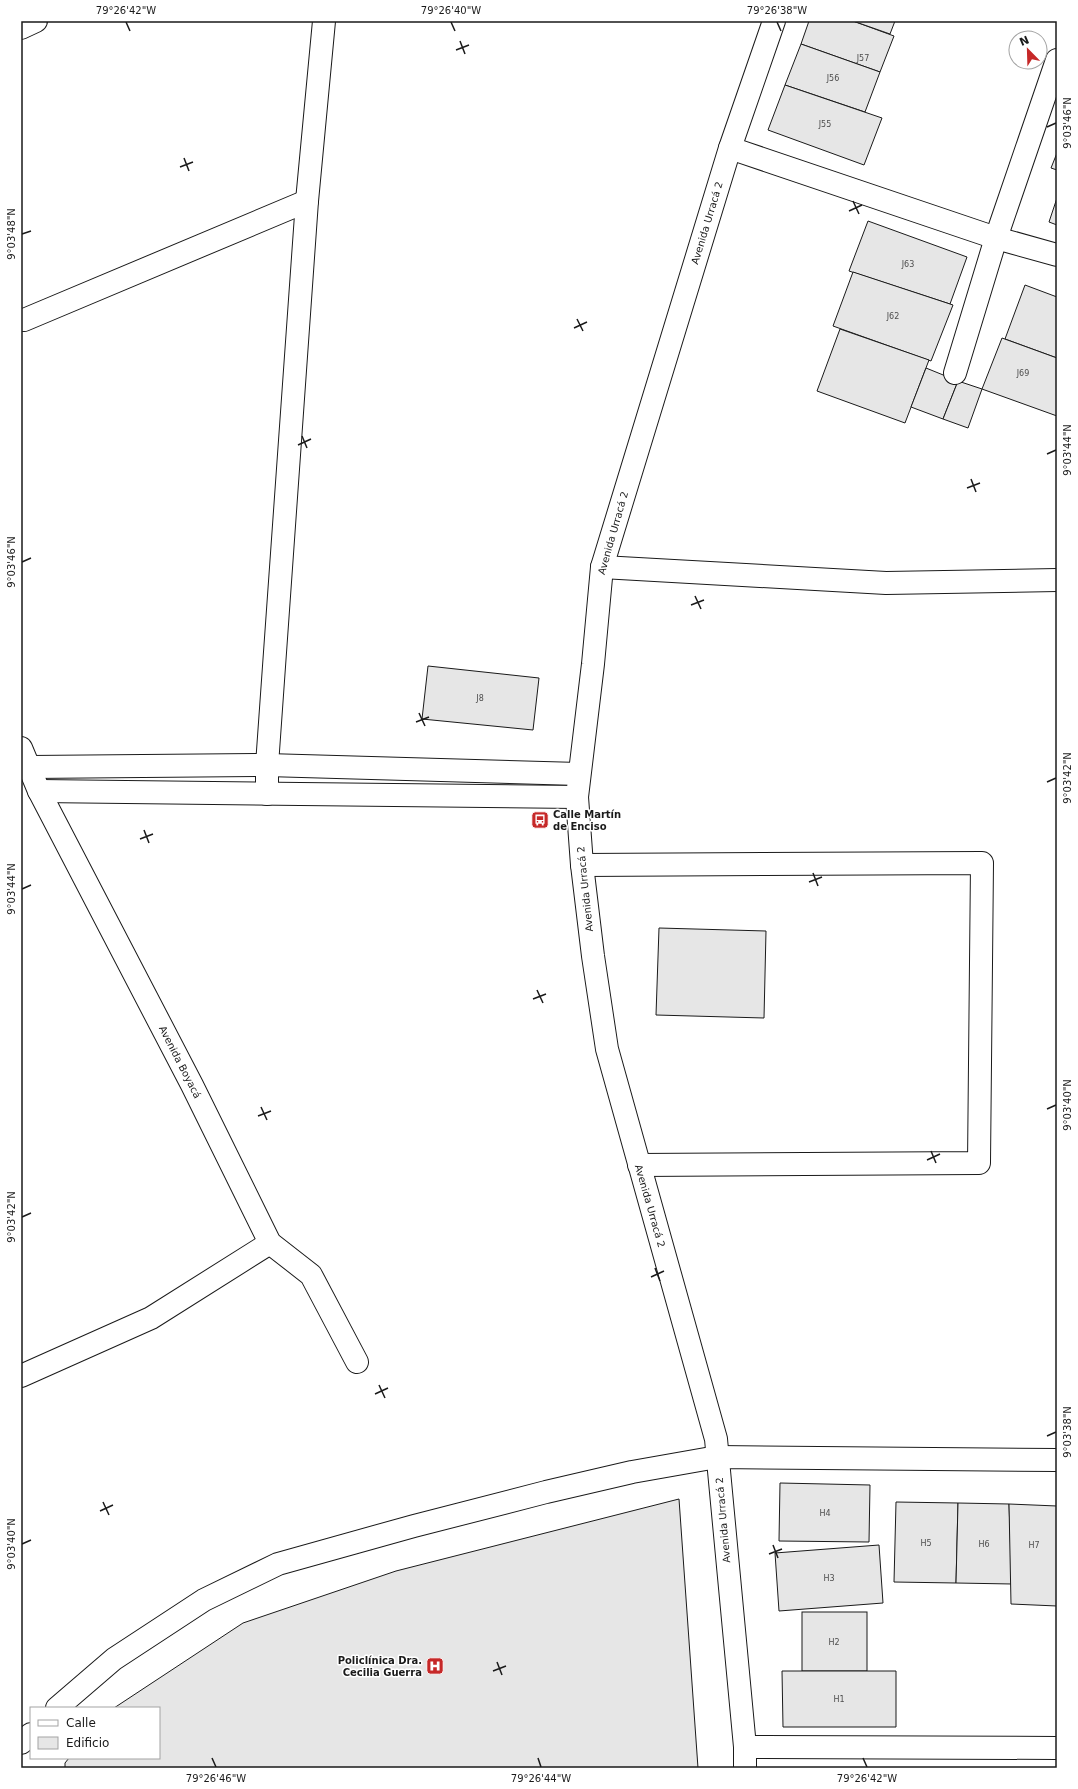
<svg xmlns="http://www.w3.org/2000/svg" width="1078" height="1789" font-family="'DejaVu Sans',sans-serif">
<rect width="100%" height="100%" fill="#fff"/>
<!-- building -->
<g fill="#e6e6e6" stroke="#1a1a1a">
<path d="M809,21H853L894,36L880,72L801,44Z"/>
<path d="M853,21H895L890,34Z"/>
<path d="M801,44L880,72L865,112L785,85Z"/>
<path d="M785,85L882,118L864,165L768,130Z"/>
<path d="M1057,153V170L1051,168Z"/>
<path d="M1057,198V225L1049,222Z"/>
<path d="M868,221L967,257L950,304L849,271Z"/>
<path d="M853,272L953,305L931,361L833,326Z"/>
<path d="M1025,285L1057,297V358L1005,339Z"/>
<path d="M840,329L929,360L905,423L817,391Z"/>
<path d="M1002,338L1057,358V416L982,389Z"/>
<path d="M926,368L958,381L943,419L911,407Z"/>
<path d="M958,381L982,389L968,428L943,419Z"/>
<path d="M428,666L539,678L533,730L422,719Z"/>
<path d="M659,928L766,931L764,1018L656,1015Z"/>
<path d="M780,1483L870,1485L869,1542L779,1541Z"/>
<path d="M679,1499L698,1768H65V1763L69,1758H159V1708H114L243,1623L396,1571Z"/>
<path d="M896,1502L958,1503L956,1583L894,1582Z"/>
<path d="M958,1503L1009,1504L1012,1584L956,1583Z"/>
<path d="M1009,1504L1057,1506V1606L1011,1604Z"/>
<path d="M879,1545L883,1603L779,1611L775,1553Z"/>
<rect x="802" y="1612" width="65" height="59"/>
<path d="M782,1671H896V1727H783Z"/>
</g>
<g fill="none" stroke-linecap="round" stroke-linejoin="round">
<defs>
<g id="street">
<path d="M21,28L36,21"/>
<path d="M730,148L996,238L1057,255"/>
<path d="M24,320L307,201"/>
<path d="M955,373L996,238L1057,60"/>
<path d="M602,567L886,583L1057,580"/>
<path d="M21,748L39,791L192,1085L270,1243L311,1275L357,1362"/>
<path d="M30,767L267,765L579,774"/>
<path d="M39,791L577,797"/>
<path d="M267,794V765L307,201L324,21"/>
<path d="M582,865L982,863L979,1163L639,1165"/>
<path d="M21,1376L151,1318L270,1243"/>
<path d="M57,1708L114,1659L204,1600L278,1564L414,1526L546,1492L632,1472L717,1457L1057,1460"/>
<path d="M21,1743L31,1734"/>
<path d="M745,1747L1057,1748"/>
</g>
<path id="secondary" d="M745,1768V1747L716,1439L607,1049L593,956L582,865L577,797L593,664L602,567L730,148L774,21"/>
</defs>
<!-- street casing -->
<use href="#street" stroke="#1a1a1a" stroke-width="24"/>
<!-- secondary casing -->
<use href="#secondary" stroke="#1a1a1a" stroke-width="24"/>
<!-- street -->
<use href="#street" stroke="#fff" stroke-width="22"/>
<!-- secondary -->
<use href="#secondary" stroke="#fff" stroke-width="22"/>
</g>
<!-- ticks -->
<path fill="none" stroke="#1a1a1a" stroke-width="1.5" d="M126,22L130,31M451,22L455,31M777,22L781,31M460,41L465,54M456,50L469,45M1047,127L1056,123M184,158L189,171M180,167L193,162M853,201L859,214M849,211L862,205M22,234L31,231M577,319L583,331M574,328L587,322M302,436L307,448M298,445L311,439M1047,454L1056,450M971,479L976,492M967,488L980,483M22,562L31,558M695,596L701,609M691,605L704,600M419,713L425,726M416,722L429,717M1047,782L1056,778M144,830L149,843M140,839L153,834M813,873L818,886M809,882L822,877M22,889L31,885M537,990L543,1003M533,999L546,994M261,1107L267,1120M1047,1109L1056,1105M258,1116L271,1111M931,1151L936,1163M927,1160L940,1154M22,1217L31,1213M655,1268L660,1281M651,1277L664,1271M379,1385L385,1398M375,1394L388,1388M1047,1436L1056,1432M103,1502L109,1515M100,1511L113,1505M22,1544L31,1540M773,1545L778,1558M769,1554L782,1549M497,1662L502,1675M493,1671L506,1666M212,1758L216,1767M538,1758L541,1767M863,1758L867,1767"/>
<!-- icons -->
<defs>
<symbol id="bus-square" viewBox="-11 -11 22 22"><rect x="-9" y="-9" width="18" height="18" rx="4" fill="#c62828" stroke="#fff"/><path d="M-5-6H5V4H4V6H2V4H-2V6H-4V4H-5ZM-3.5-4V0h7V-4ZM-3.5 1.2v1.5H-2V1.2ZM2 1.2v1.5H3.5V1.2Z" fill="#fff"/></symbol>
<symbol id="hospital-square" viewBox="-11 -11 22 22"><rect x="-9" y="-9" width="18" height="18" rx="4" fill="#c62828" stroke="#fff"/><path d="M-5-5h3v3.5h4V-5h3V5h-3V1.5h-4V5h-3Z" fill="#fff"/></symbol>
</defs>
<g fill-rule="evenodd">
<use href="#bus-square" x="530" y="810" width="20" height="20"/>
<use href="#hospital-square" x="425" y="1656" width="20" height="20"/>
</g>
<g text-anchor="middle" dominant-baseline="central" stroke-width="3" stroke-linejoin="round" paint-order="stroke">
<!-- number labels -->
<g font-size="8" fill="#4d4d4d">
<text x="863" y="58">J57</text>
<text x="833" y="78">J56</text>
<text x="825" y="124">J55</text>
<text x="908" y="264">J63</text>
<text x="893" y="316">J62</text>
<text x="1023" y="373">J69</text>
<text x="480" y="698">J8</text>
<text x="825" y="1513">H4</text>
<text x="926" y="1543">H5</text>
<text x="984" y="1544">H6</text>
<text x="1034" y="1545">H7</text>
<text x="829" y="1578">H3</text>
<text x="834" y="1642">H2</text>
<text x="839" y="1699">H1</text>
</g>
<!-- street labels -->
<g font-size="10" fill="#1a1a1a" stroke="#fff">
<text transform="translate(707 223) rotate(-73)">Avenida Urracá 2</text>
<text transform="translate(613 533) rotate(-74)">Avenida Urracá 2</text>
<text transform="translate(585 889) rotate(-96)">Avenida Urracá 2</text>
<text transform="translate(180 1062) rotate(63)">Avenida Boyacá</text>
<text transform="translate(650 1206) rotate(74)">Avenida Urracá 2</text>
<text transform="translate(723 1520) rotate(-95)">Avenida Urracá 2</text>
</g>
<!-- poi labels -->
<g font-size="10" font-weight="bold" fill="#1a1a1a" stroke="#fff" text-anchor="start">
<text x="553" y="814">Calle Martín<tspan x="553" dy="12">de Enciso</tspan></text>
<text x="422" y="1660" text-anchor="end">Policlínica Dra.<tspan x="422" dy="12">Cecilia Guerra</tspan></text>
</g>
</g>
<!-- border -->
<rect width="1078" height="1789" fill="none" stroke="#ffffff" stroke-width="44"/>
<!-- legend -->
<rect x="30" y="1707" width="130" height="52" fill="#ffffff" stroke="#a3a3a3"/>
<rect x="38" y="1720" width="20" height="6" fill="#ffffff" stroke="#a3a3a3"/>
<text x="66" y="1727" font-size="12" fill="#1a1a1a">Calle</text>
<rect x="38" y="1737" width="20" height="12" fill="#e6e6e6" stroke="#a3a3a3"/>
<text x="66" y="1747" font-size="12" fill="#1a1a1a">Edificio</text>
<!-- north arrow -->
<g transform="translate(1028 50) rotate(337)"><circle r="19" fill="#ffffff" stroke="#a3a3a3"/>
<path d="M0-3L7 15L0 10L-7 15Z" fill="#c62828"/>
<text y="-6" font-size="11" font-weight="bold" text-anchor="middle" fill="#1a1a1a">N</text>
</g>
<rect x="22" y="22" width="1034" height="1745" fill="none" stroke="#1a1a1a" stroke-width="1.5"/>
<g font-size="10" text-anchor="middle" fill="#1a1a1a">
<text x="126" y="14">79°26'42"W</text>
<text x="451" y="14">79°26'40"W</text>
<text x="777" y="14">79°26'38"W</text>
<text transform="translate(1067 123) rotate(-90)" y="4">9°03'46"N</text>
<text transform="translate(11 234) rotate(-90)" y="4">9°03'48"N</text>
<text transform="translate(1067 450) rotate(-90)" y="4">9°03'44"N</text>
<text transform="translate(11 562) rotate(-90)" y="4">9°03'46"N</text>
<text transform="translate(1067 778) rotate(-90)" y="4">9°03'42"N</text>
<text transform="translate(11 889) rotate(-90)" y="4">9°03'44"N</text>
<text transform="translate(1067 1105) rotate(-90)" y="4">9°03'40"N</text>
<text transform="translate(11 1217) rotate(-90)" y="4">9°03'42"N</text>
<text transform="translate(1067 1432) rotate(-90)" y="4">9°03'38"N</text>
<text transform="translate(11 1544) rotate(-90)" y="4">9°03'40"N</text>
<text x="216" y="1782">79°26'46"W</text>
<text x="541" y="1782">79°26'44"W</text>
<text x="867" y="1782">79°26'42"W</text>
</g>
</svg>
